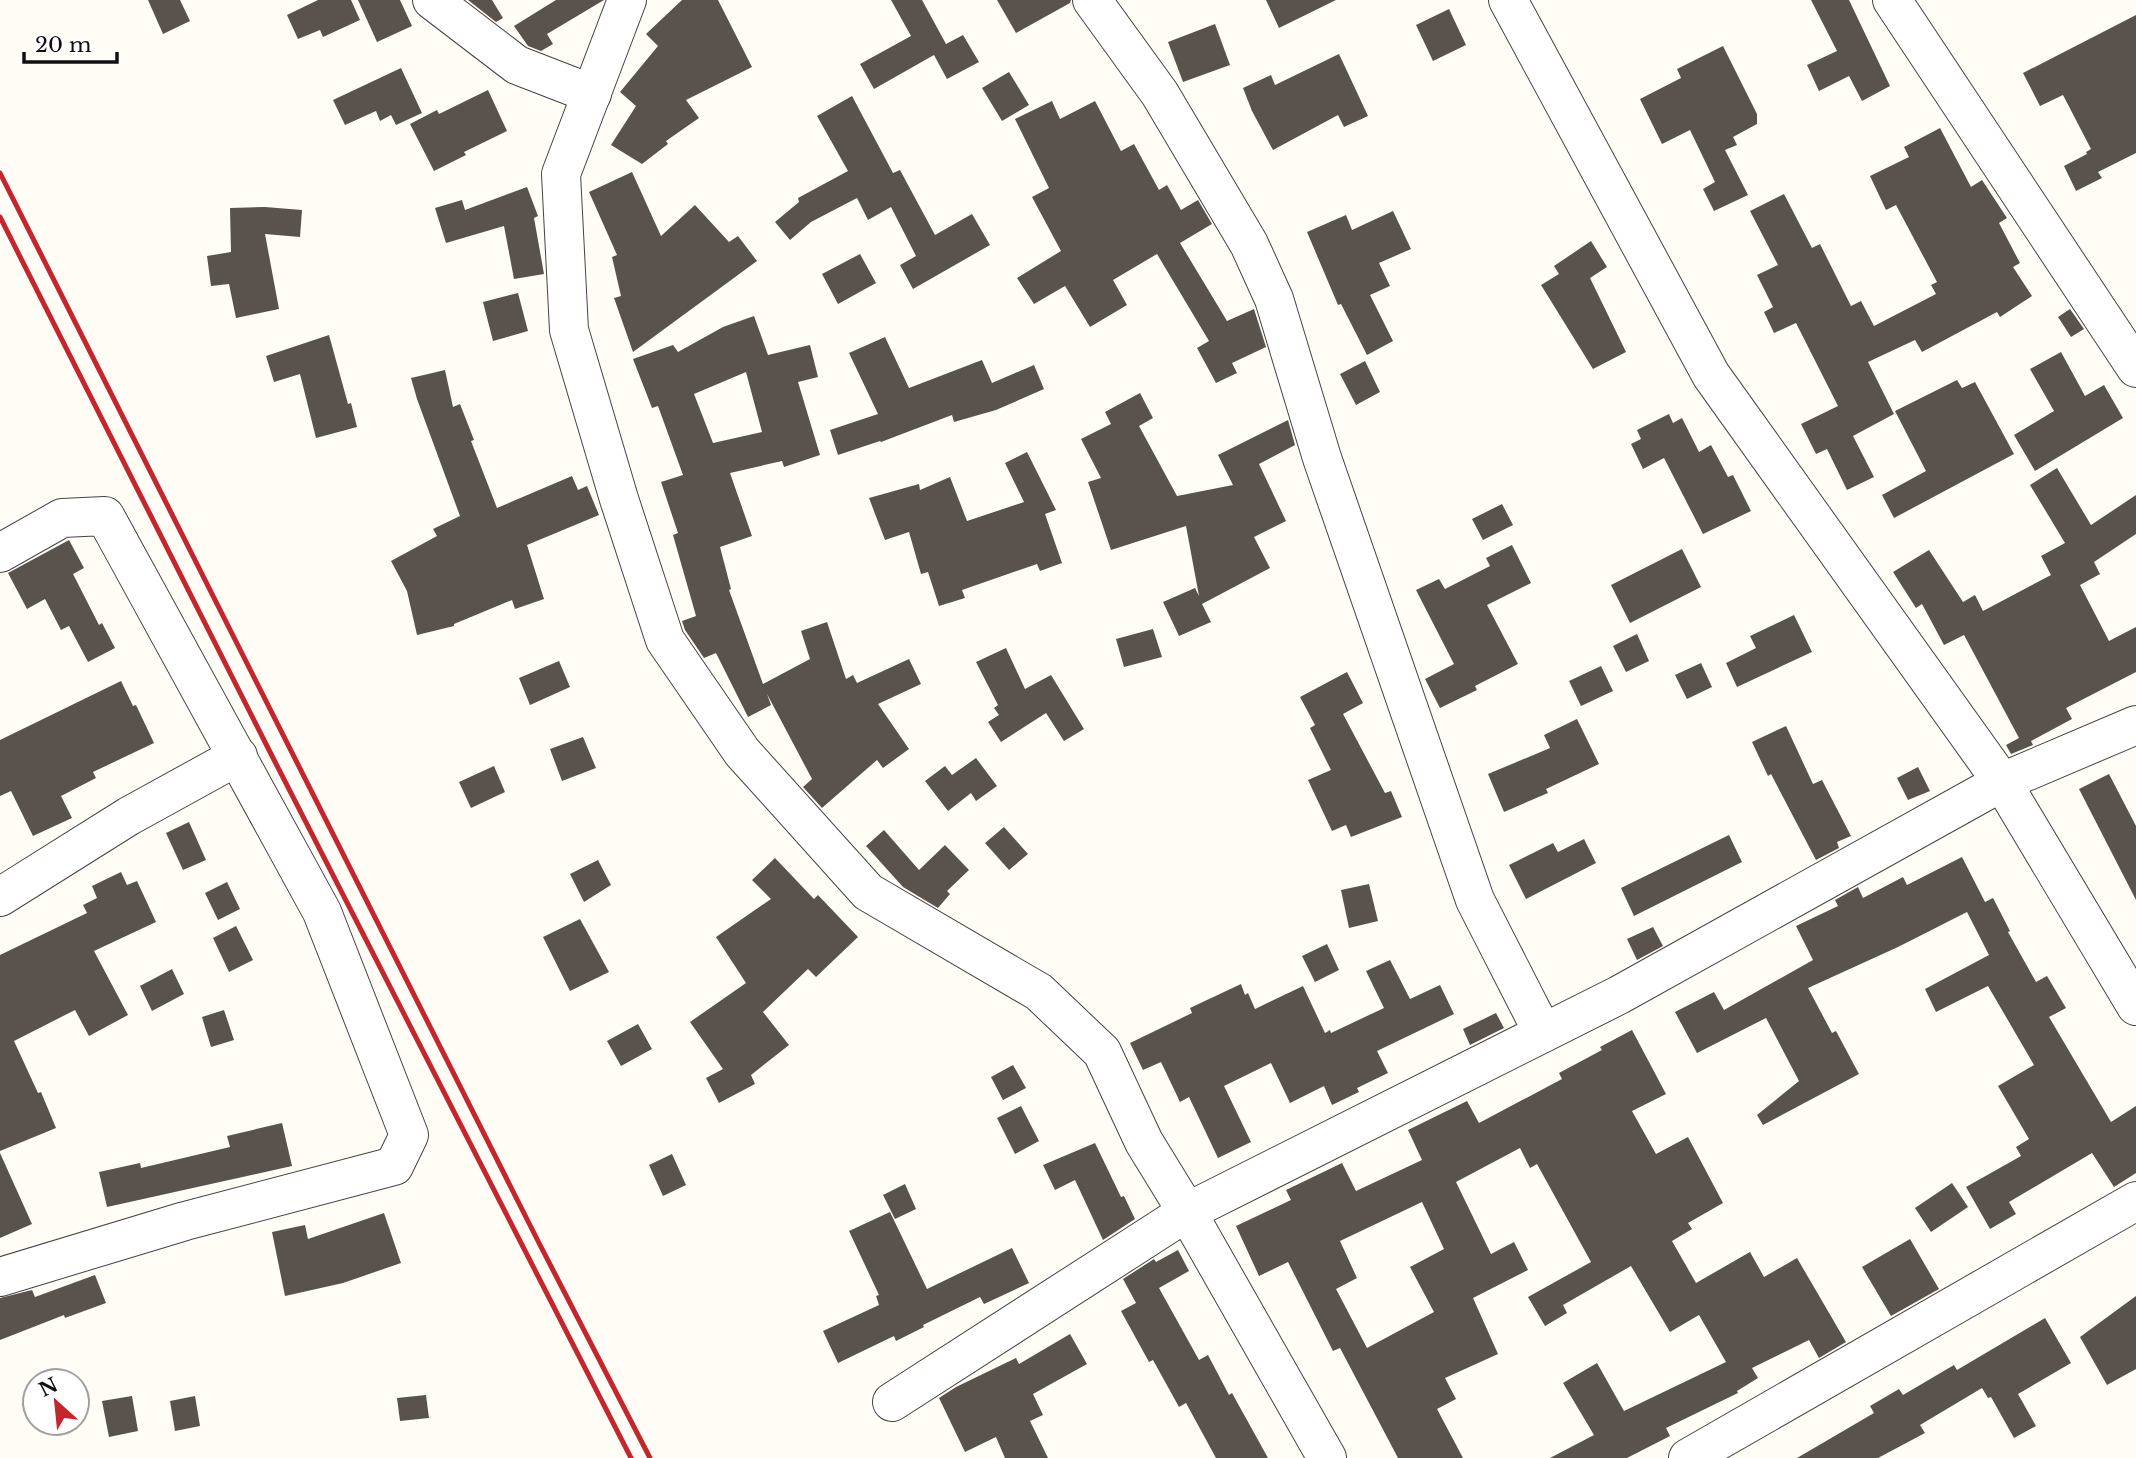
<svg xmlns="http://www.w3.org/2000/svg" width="2136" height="1458" font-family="'Libre Baskerville',serif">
<rect width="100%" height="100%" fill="#fffdf5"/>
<!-- building -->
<g fill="#5a524d" fill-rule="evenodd">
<path d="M148,0H180L190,21L163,34Z"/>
<path d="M318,0H351L360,20L323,37L320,30L298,39L287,15Z"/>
<path d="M358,0H400L412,26L377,42Z"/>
<path d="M468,0H492L503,18L496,22Z"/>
<path d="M556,0H604L547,34L553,44L541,51L528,46L514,26Z"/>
<path d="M682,0H718L752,67L686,100L699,118L666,141L668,144L642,164L611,145L636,106L620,92L658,46L646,34Z"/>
<path d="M891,0H922L946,44L963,35L979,62L947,79L934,55L874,89L860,64L911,36Z"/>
<path d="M997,0H1071L1070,3L1016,33Z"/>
<path d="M1266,0H1336L1279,28Z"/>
<path d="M1811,0H1849L1890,86L1862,101L1849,76L1819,91L1807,65L1837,51Z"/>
<path d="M1449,9L1466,45L1433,61L1416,25Z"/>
<path d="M2136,15V153L2098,172L2102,178L2076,191L2064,166L2087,154L2086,152L2091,149L2063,95L2040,106L2023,73Z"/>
<path d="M1215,24L1230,65L1183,82L1168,42Z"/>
<path d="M1723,46L1757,114V124L1733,137L1737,145L1725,150L1748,195L1714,211L1703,189L1715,182L1690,130L1662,144L1640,99L1681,78L1677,69Z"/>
<path d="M1339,54L1368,116L1344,127L1338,115L1273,150L1252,111L1243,88L1271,75L1275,85Z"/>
<path d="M401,68L422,113L396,125L391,115L380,121L376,111L345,125L333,100Z"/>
<path d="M1009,72L1029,105L1002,121L982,88Z"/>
<path d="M488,90L507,131L464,152L466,155L434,171L410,124L437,110L439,114Z"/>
<path d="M852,96L893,173L900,170L935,235L972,214L990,245L913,289L900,265L916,256L891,207L868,220L857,198L811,222L790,240L775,222L799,202L798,198L848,171L817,116Z"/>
<path d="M1052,101L1060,119L1095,101L1121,151L1134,144L1159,190L1167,185L1181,210L1198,200L1212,224L1180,243L1227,321L1254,309L1266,347L1232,363L1237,373L1216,383L1197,348L1209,341L1157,254L1113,280L1127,305L1090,327L1065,286L1034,304L1017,278L1061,251L1032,197L1049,188L1015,119Z"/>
<path d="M1940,128L1971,187L1982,180L2007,218L1999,223L2020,263L2013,267L2032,296L2000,317L1997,312L1922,352L1915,340L1868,362L1894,414L1853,436L1874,477L1847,490L1827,449L1816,454L1801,424L1838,406L1796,323L1774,333L1764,312L1773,307L1757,275L1778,265L1750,211L1784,194L1812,248L1820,244L1851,306L1861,301L1874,326L1936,294L1931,285L1937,282L1896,205L1886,210L1870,176L1909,157L1904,147Z"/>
<path d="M632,172L661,236L695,205L729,242L738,236L757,261L633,352L614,298L621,296L612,257L617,255L589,192Z"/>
<path d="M527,187L538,216L534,218L544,274L514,279L504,226L446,243L435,208L462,200L465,210Z"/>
<path d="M265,207L302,210L300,237L265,234L279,309L236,318L229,284L211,286L207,256L231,252L230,208Z"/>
<path d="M1393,211L1411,249L1379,263L1390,286L1370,295L1393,341L1367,355L1341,304L1338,305L1307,232L1346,215L1352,230Z"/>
<path d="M1591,241L1607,267L1590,278L1626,352L1593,369L1541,285L1559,274L1554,266Z"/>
<path d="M860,254L876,283L838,304L822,274Z"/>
<path d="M518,293L528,331L493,341L483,302Z"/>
<path d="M2070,309L2084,329L2071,337L2058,317Z"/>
<path d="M754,316L768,355L810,345L818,377L798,382L820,455L784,467L782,461L730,473L752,536L720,547L731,589L729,590L763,684L810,659L801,631L827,622L846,679L853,675L857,683L909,659L921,684L878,704L909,749L883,768L877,760L822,808L803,787L812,779L767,694L771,705L748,717L716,653L704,658L685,630L682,621L696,616L673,535L678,533L661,482L683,475L658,406L652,408L633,359L673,345L678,352L723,327ZM746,372L762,432L713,443L694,394Z"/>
<path d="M329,335L348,404L351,403L357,427L316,438L300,374L274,382L266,356Z"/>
<path d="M885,337L909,388L982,360L992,383L1034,365L1044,389L996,410L954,422L952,415L881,442L880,441L838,455L830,430L878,414L849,353Z"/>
<path d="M2061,352L2085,396L2104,385L2123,418L2035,471L2014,435L2054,411L2030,369Z"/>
<path d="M1365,361L1380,392L1356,405L1340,374Z"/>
<path d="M445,370L453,407L460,404L474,440L471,441L497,508L572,476L578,490L587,486L599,515L527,545L544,599L515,609L512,600L454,624V626L417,635L407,591L391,561L437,536L433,529L460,516L417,399L411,378Z"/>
<path d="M1957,380L1962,388L1975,382L2014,454L1894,518L1882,495L1926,471L1895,411Z"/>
<path d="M1140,393L1153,418L1139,426L1177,496L1233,485L1218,455L1288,420L1295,445L1259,464L1286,521L1254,537L1270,568L1202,604L1211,622L1179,636L1163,602L1195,588L1199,596L1186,526L1111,550L1088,482L1101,478L1081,439L1111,424L1105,412Z"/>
<path d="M1669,414L1673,423L1682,418L1699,452L1711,445L1728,477L1733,475L1751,511L1703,534L1664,458L1643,469L1631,444L1641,439L1637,430Z"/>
<path d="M1027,452L1056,510L1045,514L1062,563L1040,571L1037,564L962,590L965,598L939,606L928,572L921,574L909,532L885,540L869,498L919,484L920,490L950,477L967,521L1024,502L1005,463Z"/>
<path d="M2057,468L2091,525L2136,495V534L2094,562L2100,574L2080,585L2109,641L2136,627V672L2066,708L2072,719L2031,741L2033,745L2011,754L2006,745L2019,738L1964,635L1944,645L1922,604L1916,608L1893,572L1929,550L1963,602L1975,595L1983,611L2051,575L2041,556L2065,543L2030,485Z"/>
<path d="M1502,504L1513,525L1483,540L1472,519Z"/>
<path d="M69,540L84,568L73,574L99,625L102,623L115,648L88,662L69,626L61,630L45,599L27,609L8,573Z"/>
<path d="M1512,545L1531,583L1487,605L1518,664L1475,686L1477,690L1440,708L1425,679L1454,664L1416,590L1439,579L1445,589L1490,566L1486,558Z"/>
<path d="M1682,549L1701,587L1630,623L1611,585Z"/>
<path d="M1794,615L1812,652L1737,687L1726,663L1756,648L1750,636Z"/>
<path d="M1153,629L1162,657L1124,667L1116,639Z"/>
<path d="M1637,634L1649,661L1626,672L1613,646Z"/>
<path d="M1006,648L1025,689L1051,675L1084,729L1064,741L1046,713L1001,742L988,722L999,715L994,708L998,705L976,662Z"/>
<path d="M559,661L570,687L530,705L519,678Z"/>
<path d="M1701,663L1712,687L1687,699L1675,675Z"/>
<path d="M1601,666L1613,691L1581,706L1569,681Z"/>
<path d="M1347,672L1363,703L1343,714L1385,793L1391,791L1402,817L1351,837L1346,825L1332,831L1308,780L1331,770L1310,728L1315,725L1300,697Z"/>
<path d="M121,681L133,706L136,705L154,743L93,772L96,778L61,796L72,818L33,836L11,791L0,796V740Z"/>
<path d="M1577,719L1599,764L1546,789L1548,793L1504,812L1488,774L1550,748L1544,735Z"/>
<path d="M1786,726L1813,784L1822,780L1851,836L1837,842L1839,848L1816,860L1771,774L1768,776L1752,742Z"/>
<path d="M583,737L596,768L562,781L550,749Z"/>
<path d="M976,758L997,786L976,801L971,793L948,811L925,781L945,766L952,775Z"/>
<path d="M494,766L505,792L471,808L459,782Z"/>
<path d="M1918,767L1930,791L1908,800L1897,778Z"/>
<path d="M2109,774L2136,826V900L2079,789Z"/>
<path d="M189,822L206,860L183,870L166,833Z"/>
<path d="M1004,827L1028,854L1009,870L985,843Z"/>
<path d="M884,830L919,870L945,845L969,870L947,891L950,894L938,908L903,887L866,846Z"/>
<path d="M1729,835L1742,862L1634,916L1621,888Z"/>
<path d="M1584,839L1596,863L1526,899L1509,865L1553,843L1558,852Z"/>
<path d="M1962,857L1985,902L1993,898L2010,931L2008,932L2036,982L2047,976L2066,1008L2049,1017L2111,1122L2136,1106V1173L2114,1187L2092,1153L2009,1202L2016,1214L1990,1229L1966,1187L2021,1156L2016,1147L2029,1139L1998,1086L2034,1065L1988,986L1936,1012L1925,989L1989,955L1967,912L1898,947L1808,988L1832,1033L1836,1031L1859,1074L1763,1125L1757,1115L1799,1081L1766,1018L1697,1053L1675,1012L1714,992L1724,1010L1813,960L1796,926L1838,906L1835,900L1858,887L1863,898L1903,877L1907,885Z"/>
<path d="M775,858L814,899L818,895L858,937L816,977L808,969L763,1012L789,1045L751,1075L755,1084L719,1103L706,1078L723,1069L690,1022L746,983L716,937L771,899L752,880Z"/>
<path d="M598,860L611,885L584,902L570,874Z"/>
<path d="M121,872L127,885L137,881L156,922L94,951L128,1015L89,1036L75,1010L14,1041L38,1093L41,1092L56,1128L0,1151V955L87,913L83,905L97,898L92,886Z"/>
<path d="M227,882L240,909L218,920L205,893Z"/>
<path d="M1369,884L1378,921L1349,928L1341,890Z"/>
<path d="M580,919L609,972L570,991L543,937Z"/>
<path d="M236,926L253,960L229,972L213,938Z"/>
<path d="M1653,927L1663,946L1637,960L1627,939Z"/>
<path d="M1327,944L1339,970L1315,982L1302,956Z"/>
<path d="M1390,960L1410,999L1440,985L1454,1014L1377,1051L1388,1073L1357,1088L1359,1092L1332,1105L1324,1086L1290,1103L1271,1063L1224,1086L1251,1142L1218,1158L1189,1097L1180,1102L1161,1062L1143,1070L1130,1043L1192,1013L1190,1008L1241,984L1245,995L1248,993L1255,1009L1303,986L1325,1033L1330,1030L1331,1033L1384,1008L1366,971Z"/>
<path d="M172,969L184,994L152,1011L140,986Z"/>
<path d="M224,1010L234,1040L211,1047L202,1017Z"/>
<path d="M1496,1013L1504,1028L1470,1045L1463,1029Z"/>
<path d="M638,1024L652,1049L621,1066L607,1041Z"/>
<path d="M1632,1030L1666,1094L1632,1111L1656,1154L1688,1137L1723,1203L1688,1223L1692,1229L1672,1241L1696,1283L1750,1252L1764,1277L1797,1258L1846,1342L1819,1358L1809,1340L1752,1368L1758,1378L1737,1391L1738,1393L1666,1428L1670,1436L1627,1458H1550L1594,1435L1563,1383L1597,1363L1624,1411L1726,1362L1699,1315L1670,1332L1631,1266L1563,1305L1567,1313L1545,1326L1528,1297L1591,1262L1537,1164L1530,1168L1520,1148L1456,1182L1491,1254L1514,1242L1528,1270L1473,1298L1498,1354L1445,1378L1456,1399L1437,1409L1463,1458H1398L1340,1348L1333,1351L1288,1262L1259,1276L1236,1226L1291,1200L1286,1190L1342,1163L1356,1191L1422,1160L1408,1130L1467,1101L1479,1123L1562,1079L1559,1073L1602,1050L1600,1047ZM1422,1202L1444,1249L1410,1267L1434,1312L1367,1348L1336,1289L1357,1278L1340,1241Z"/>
<path d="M1013,1065L1026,1088L1003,1100L991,1077Z"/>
<path d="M1021,1106L1039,1141L1015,1154L997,1118Z"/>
<path d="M282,1123L292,1166L107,1207L99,1172L140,1163L141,1168L230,1147L227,1136Z"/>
<path d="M1095,1143L1121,1197L1124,1196L1135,1219L1103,1240L1075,1180L1055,1190L1043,1165Z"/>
<path d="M0,1153L32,1224L0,1238Z"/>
<path d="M672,1154L686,1185L663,1196L649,1165Z"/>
<path d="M1952,1183L1968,1207L1931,1232L1915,1208Z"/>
<path d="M905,1184L916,1209L895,1219L883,1195Z"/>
<path d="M890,1212L927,1289L1012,1248L1029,1283L984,1304L980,1297L923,1325L924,1327L896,1341L894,1336L838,1363L823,1331L879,1305L876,1296L879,1295L849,1231Z"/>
<path d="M384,1213L401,1263L343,1283L285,1296L272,1232L305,1225L308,1239Z"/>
<path d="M1910,1239L1939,1289L1891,1316L1862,1267Z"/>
<path d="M1178,1250L1189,1271L1159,1288L1199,1360L1208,1355L1229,1395L1232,1393L1268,1458H1216L1186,1403L1179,1407L1153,1360L1149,1362L1121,1311L1136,1303L1123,1279L1154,1259L1156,1262Z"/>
<path d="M95,1275L106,1303L65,1318L64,1315L0,1340V1298L32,1290L35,1297Z"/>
<path d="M2136,1296V1369L2107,1385L2080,1337Z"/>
<path d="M2045,1318L2071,1363L2018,1394L2036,1426L2014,1438L1991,1397L1988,1398L1982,1388L1920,1425L1925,1433L1878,1458H1797L1874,1413L1870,1406L1899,1389L1903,1395L1954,1365L1957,1370Z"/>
<path d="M1070,1334L1087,1364L1033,1394L1043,1415L1030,1421L1048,1458H1005L996,1437L965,1452L939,1398L956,1387L1016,1358L1019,1364Z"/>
<path d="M426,1395L429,1418L400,1421L397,1398Z"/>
<path d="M132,1396L138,1431L109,1437L102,1401Z"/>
<path d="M195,1396L200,1426L175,1431L170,1401Z"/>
</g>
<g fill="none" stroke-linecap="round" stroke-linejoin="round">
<defs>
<g id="minor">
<path d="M432,0L517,65L592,94"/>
<path d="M627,0L561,174L569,330L619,499L665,640L742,752L868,892L1039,992L1102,1052L1144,1142L1187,1212L1327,1458"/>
<path d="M1092,0L1160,94L1249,244L1274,299L1322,458L1475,900L1543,1033"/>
<path d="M1508,0L1711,375L2002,782L2136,1006"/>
<path d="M1892,0L2136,368"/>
<path d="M0,553L62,518L105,516L322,912L409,1135L394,1166L185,1221L0,1277"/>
<path d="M0,897L129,816L238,756"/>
<path d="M892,1402L1187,1212L1619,995L2002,782L2136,725"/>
<path d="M1688,1458L2136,1201"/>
</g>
</defs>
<!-- minor casing -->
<use href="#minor" stroke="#444" stroke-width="40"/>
<!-- minor -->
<use href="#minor" stroke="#fff" stroke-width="38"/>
<!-- rail -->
<g stroke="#c4262e" stroke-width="5">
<path d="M0,173L539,1243L650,1458"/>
<path d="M0,217L269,750L631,1458"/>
</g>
</g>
<!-- north arrow -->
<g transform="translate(56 1402) rotate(333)"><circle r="33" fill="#ffffff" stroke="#a0a0a0" stroke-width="2"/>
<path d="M0-5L12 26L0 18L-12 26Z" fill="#c4262e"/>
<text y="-10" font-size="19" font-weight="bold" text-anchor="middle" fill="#111111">N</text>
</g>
<!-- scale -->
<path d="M24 52v10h93v-10" fill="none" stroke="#111111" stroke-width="3.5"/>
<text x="35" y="52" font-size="21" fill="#111111" stroke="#ffffff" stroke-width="5" paint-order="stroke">20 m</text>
</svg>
